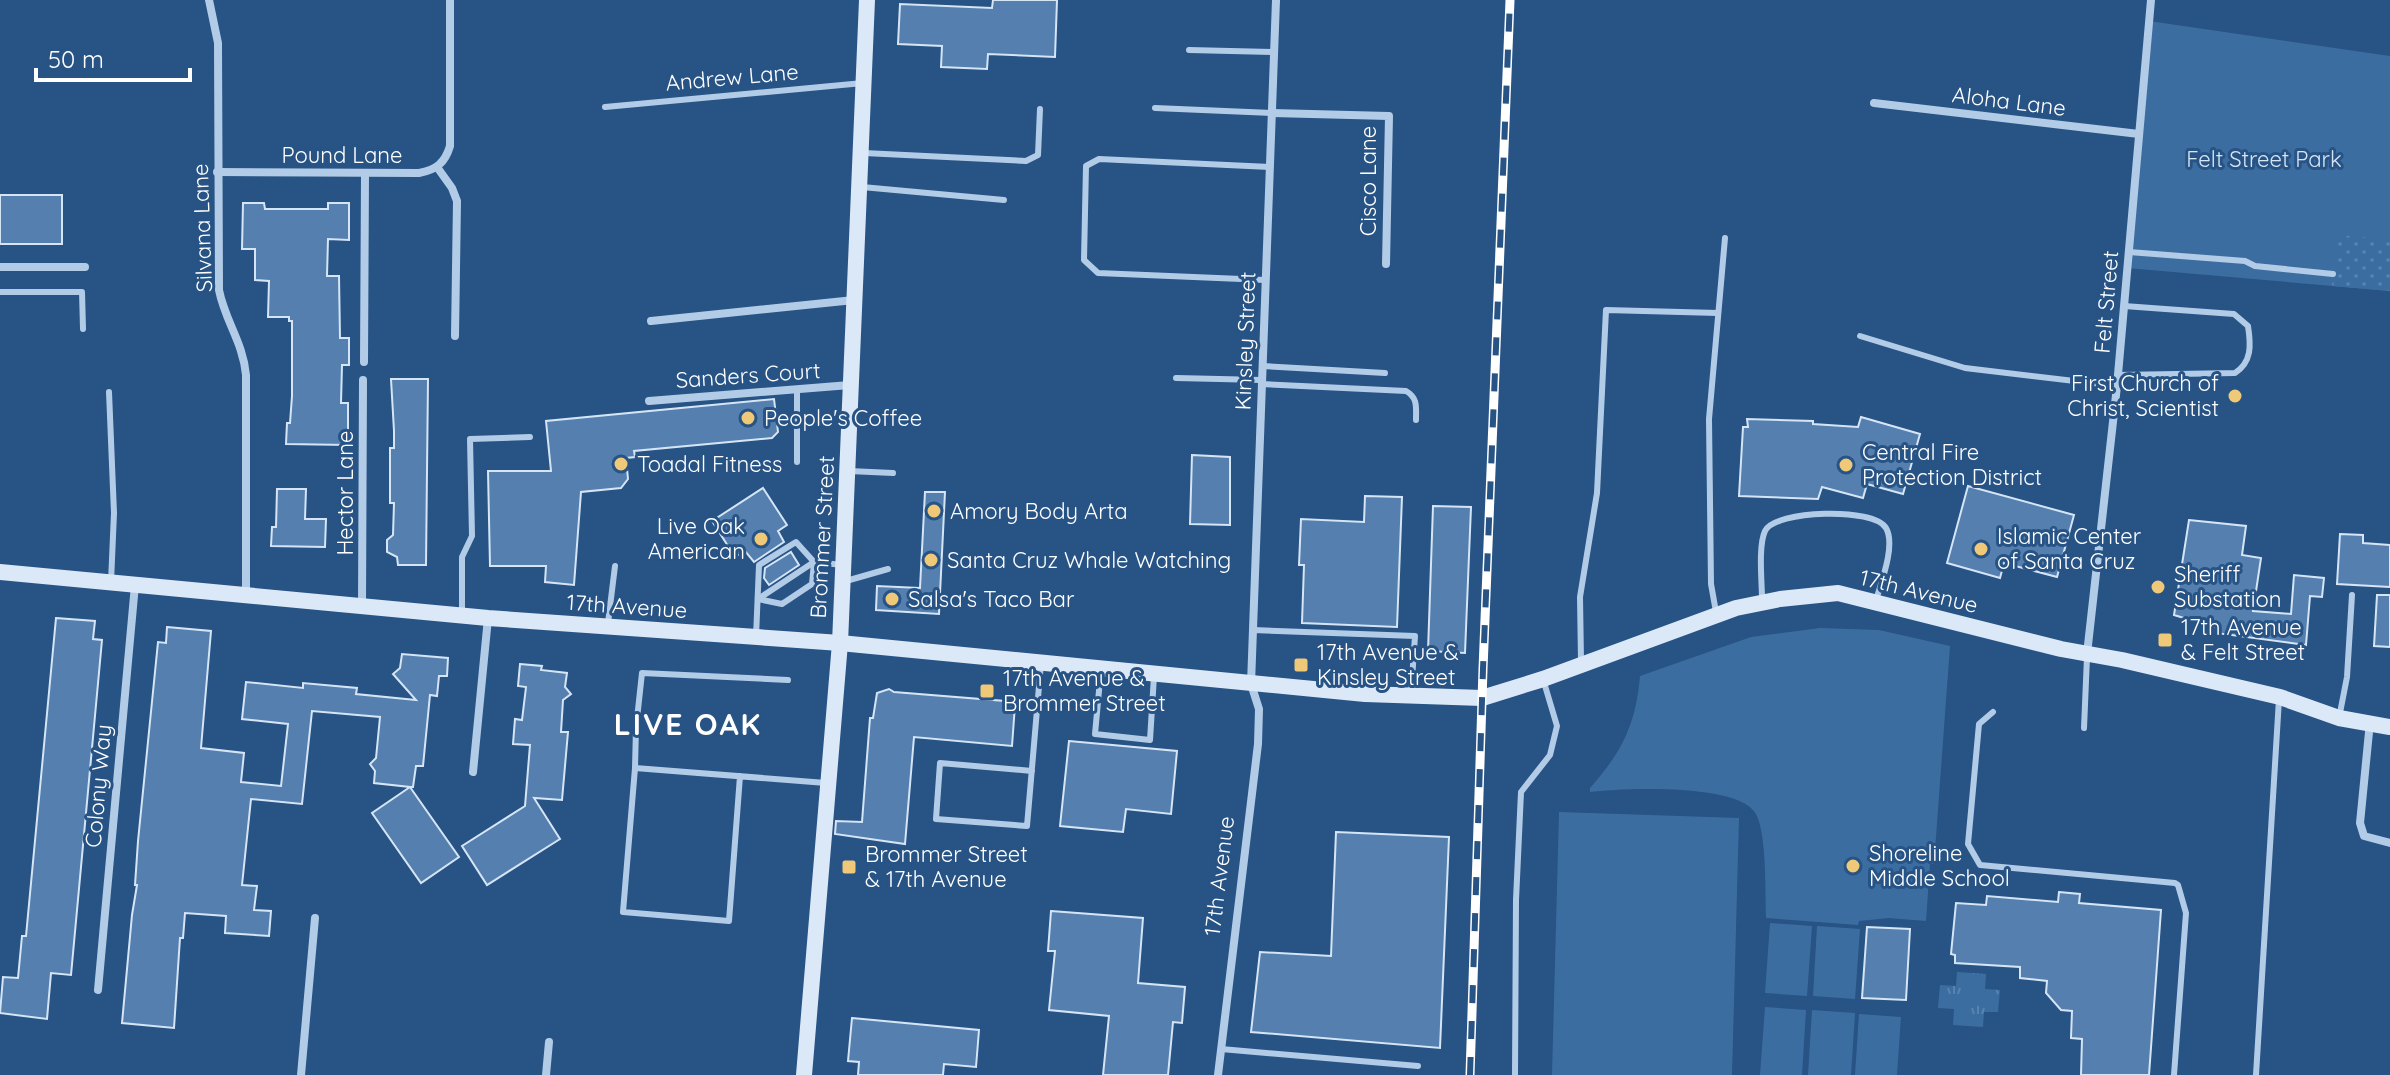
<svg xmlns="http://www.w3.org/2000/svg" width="2390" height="1075" font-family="Quicksand,sans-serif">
<defs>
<pattern id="grass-tufts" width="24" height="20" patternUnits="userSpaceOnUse" patternTransform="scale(2)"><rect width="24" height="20" fill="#3c6da1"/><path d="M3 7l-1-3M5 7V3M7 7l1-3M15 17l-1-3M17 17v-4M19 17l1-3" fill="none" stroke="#5983af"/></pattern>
<pattern id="garden-dots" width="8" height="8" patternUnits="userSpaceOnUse" patternTransform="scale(2)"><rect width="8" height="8" fill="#3c6da1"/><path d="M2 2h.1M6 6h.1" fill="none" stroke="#5983af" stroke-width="1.8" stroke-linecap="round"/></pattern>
</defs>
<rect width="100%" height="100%" fill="#275385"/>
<!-- grass -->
<path fill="url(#grass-tufts)" d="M1957,972L1986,974L1985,989L2000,990L1998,1012H1984L1983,1027L1953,1025L1954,1009L1938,1008L1940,985L1956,986Z"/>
<!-- park -->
<g fill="#3c6da1">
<path d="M2149,21L2390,56V291L2127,268Z"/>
<path d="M1820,628L1879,630L1950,646L1934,864H1930L1926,921L1889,918L1859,921L1858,925L1766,918C1765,893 1767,835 1756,814C1740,783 1622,788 1590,792V788C1622,752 1636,724 1640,676L1751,637Z"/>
<path d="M1559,812L1739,818L1732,1075H1552Z"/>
<path d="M1770,923L1812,926L1807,996L1765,993Z"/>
<path d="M1817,926L1860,929L1855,999L1813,996Z"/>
<path d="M1765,1007L1806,1010L1802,1075H1760Z"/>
<path d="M1812,1010L1855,1013L1851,1075H1808Z"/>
<path d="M1859,1014L1901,1017L1897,1075H1855Z"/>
</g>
<!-- garden -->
<path fill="url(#garden-dots)" d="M2337,235L2390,239V291L2332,286Z"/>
<!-- building -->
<g fill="#547fae" stroke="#d5e5f6" stroke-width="2">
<path d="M993,0H1057L1055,57L988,54L987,69L941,67L942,46L898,44L900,4L992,8Z"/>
<rect x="0" y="195" width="62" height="49"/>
<path d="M243,203H264L265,209H328V203H349V240L328,239L327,276H339L340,338H349V365H342L341,403H348V445L286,444L287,423H290L292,396V321H289V317H268L269,281L255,280V249H242Z"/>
<path d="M391,379H428L426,565H398L397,557L387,552V540L393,535L394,503H390V448H394V431Z"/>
<path d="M774,399L778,432L772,438L634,451L635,457L626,458L628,479L621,488L581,492L574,585L545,582L546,566H490L488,471H551L546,421Z"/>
<path d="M1861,417L1920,434L1903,494L1867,484L1863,498L1822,487L1818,499L1739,496L1743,427H1748L1747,419L1813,421V424L1858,427Z"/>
<path d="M1192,455L1230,457V525L1190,524Z"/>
<path d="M1968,486L2074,515L2057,577L2004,563L2000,578L1947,563Z"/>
<path d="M763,488L787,525L778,531L784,542L754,562L745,551L735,557L712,521Z"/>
<path d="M277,489H306L305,519H326L325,547L271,546L272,527H276Z"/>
<path d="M925,492H945L939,614L876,610L877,586L920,588Z"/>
<path d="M1365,496L1402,497L1397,627L1302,623L1304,565H1299L1301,519L1364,522Z"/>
<path d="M1433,506L1471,507L1465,653L1428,651Z"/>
<path d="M2189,520L2246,526L2242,555L2261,558L2253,611L2291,614L2294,575L2324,578L2322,597L2310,596L2306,645L2216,633L2217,628L2174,615Z"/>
<path d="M2340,534L2363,535V543L2390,545V587L2337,584Z"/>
<path d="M791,552L799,565L769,585L764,578L765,568Z"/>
<path d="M2377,595H2390V647L2374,646Z"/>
<path d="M56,618L95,621L93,639L102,640L71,975L51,973L47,1019L0,1013L3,977L18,978L22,936H26Z"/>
<path d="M167,627L211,631L201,748L244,753L241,782L281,786L288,724L242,719L246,682L303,688V683L357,688L356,694L416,700L393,674L400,668L402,654L448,658L447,676H439L437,696L430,695L423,766H416L413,787H410L459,857L421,883L372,813L410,787L374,783L375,771L370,764L376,758L380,717L312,711L302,804L251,799L242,885L257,886L254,910L271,911L269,936L225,933L226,916L185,913L183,938H180L174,1028L122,1023L132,915L137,885H135L138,841L158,642L166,643Z"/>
<path d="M520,664L542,666L541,670L567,673L565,687L571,694L563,700L561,732H568L562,800L534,798L560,839L487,885L462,846L525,806L530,745L513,744L515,719L522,720L526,687L518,686Z"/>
<path d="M889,689L894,692L1005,701V704L1015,705L1012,746L914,737L905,844L835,834L836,821L862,822L870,718H873L877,693Z"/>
<path d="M1069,741L1177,751L1171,814L1126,809L1123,832L1060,826Z"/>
<path d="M1336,832L1449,837L1440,1048L1251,1032L1260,952L1331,956Z"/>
<path d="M2059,892L2080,894L2079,903L2161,910L2149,1075H2081L2082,1039L2071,1038L2072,1011L2061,1010L2046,993L2047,981L2020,978V967L1955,963V955L1951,954L1956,903L1986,905L1987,896L2058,902Z"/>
<path d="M1051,911L1143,918L1138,983L1185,987L1182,1023L1173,1022L1168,1075H1103L1109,1016L1049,1010L1055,951H1048Z"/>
<path d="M1867,927L1910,929L1906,1000L1862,998Z"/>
<path d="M852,1018L979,1030L976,1067L944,1064L943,1075H858L859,1062L848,1061Z"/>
</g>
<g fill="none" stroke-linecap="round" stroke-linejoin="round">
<!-- service -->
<g stroke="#b2cce7" stroke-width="6">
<path d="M1189,50L1274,52"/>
<path d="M605,107L863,83"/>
<path d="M1155,108L1272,113"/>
<path d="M864,153L1026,161L1038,155L1040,109"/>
<path d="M862,187L1004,200"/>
<path d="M2129,252L2245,261L2255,266L2333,274"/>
<path d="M1265,280L1098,273L1084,260L1086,166L1099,159L1270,167"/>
<path d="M0,292H82L83,329"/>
<path d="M1860,336L1965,368L2117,386"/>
<path d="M1262,366L1385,373"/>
<path d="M2118,375L2235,373C2252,362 2251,345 2248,326L2234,314L2124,306"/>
<path d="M1176,378L1262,380"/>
<path d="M1261,384L1406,391C1418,398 1416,407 1416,420"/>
<path d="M797,389V462"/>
<path d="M109,392L114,513L111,582"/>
<path d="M849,471L893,473"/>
<path d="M846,581L888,569"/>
<path d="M758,599L782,604L812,584L814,562"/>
<path d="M758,599L814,562"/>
<path d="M1762,599C1762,582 1758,546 1765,531C1775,510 1874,507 1886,528C1896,545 1881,583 1876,600"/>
<path d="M1716,612L1711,584L1709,419L1725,238"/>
<path d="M462,613V557L472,536L470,439L530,437"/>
<path d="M608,623L615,566"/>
<path d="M1253,630L1415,636L1411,694"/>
<path d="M756,637L759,565L796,542L814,562L843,565"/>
<path d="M1581,661L1580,597L1597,493L1606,310L1718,313"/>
<path d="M1101,669L1095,734L1150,740L1154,676"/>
<path d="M1993,712L1979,724L1968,844L1980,865L2175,883L2178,885L2186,913L2174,1075"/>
<path d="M2339,718L2347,677L2352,595"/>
<path d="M2084,728L2087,657"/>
<path d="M635,768L636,728L642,673L788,680"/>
<path d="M1032,771L940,763L936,819L1027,826L1041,663"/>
<path d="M740,776L729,921L623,912L635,768L826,783"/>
<path d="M1221,1049L1418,1066"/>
<path d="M1515,1075L1516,900L1521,792L1550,755L1557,726L1543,679"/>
<path d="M2256,1075L2279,699"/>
</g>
<!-- minor -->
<g stroke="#b2cce7" stroke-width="8">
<path d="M209,0L218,43L219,290C225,321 243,342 246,375V596"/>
<path d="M1874,103L2139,134"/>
<path d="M1272,113L1389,116L1386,264"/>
<path d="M437,167L452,188L457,201L455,336"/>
<path d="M217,172L419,173C436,170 445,163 450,146V0"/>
<path d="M0,267H85"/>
<path d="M651,321L854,300"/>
<path d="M364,362L365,174"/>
<path d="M649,401L850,385"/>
<path d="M362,606L363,380"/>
<path d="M2087,654L2117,386L2151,0"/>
<path d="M2370,722L2360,823L2364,836L2390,843"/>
<path d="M473,772L488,618"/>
<path d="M98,990L135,585"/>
<path d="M301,1075L315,918"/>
<path d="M546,1075L549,1042"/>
<path d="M1218,1075L1258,744L1259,709L1251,684L1276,0"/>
</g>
<!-- secondary -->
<g stroke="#dbe8f7" stroke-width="16">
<path d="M0,572L488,618L840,643L1365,694L1482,698L1543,679L1736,608L1780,599L1838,593L2061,649L2122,660L2280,697L2339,718L2390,727"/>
<path d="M804,1075L840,643L867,0"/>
</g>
<defs>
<path id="rail" d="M1470,1075L1483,669L1510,0"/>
</defs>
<!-- rail casing -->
<use href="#rail" stroke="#fff" stroke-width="9"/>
<!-- rail -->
<use href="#rail" stroke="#275385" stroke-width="6" stroke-dasharray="18" stroke-linecap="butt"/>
</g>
<!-- markers -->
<g fill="#efc978" stroke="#275385" stroke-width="3">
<circle cx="2235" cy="396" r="8"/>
<circle cx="748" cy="418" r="8"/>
<circle cx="621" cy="464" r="8"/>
<circle cx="1846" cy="465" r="8"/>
<circle cx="934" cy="511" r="8"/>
<circle cx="761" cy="539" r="8"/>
<circle cx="1981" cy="549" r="8"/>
<circle cx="931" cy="560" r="8"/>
<circle cx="2158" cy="587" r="8"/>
<circle cx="892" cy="599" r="8"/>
<rect x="2157" y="632" width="16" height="16" rx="4"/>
<rect x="1293" y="657" width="16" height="16" rx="4"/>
<rect x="979" y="683" width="16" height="16" rx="4"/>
<circle cx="1853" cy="866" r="8"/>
<rect x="841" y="859" width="16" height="16" rx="4"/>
</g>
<g text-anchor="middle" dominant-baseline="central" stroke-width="6" stroke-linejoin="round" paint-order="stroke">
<!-- street labels -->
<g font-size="22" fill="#fff" stroke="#275385">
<text transform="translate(732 77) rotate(-5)">Andrew Lane</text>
<text transform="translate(2009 101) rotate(7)">Aloha Lane</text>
<text x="342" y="155">Pound Lane</text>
<text transform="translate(1368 181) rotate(-90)">Cisco Lane</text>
<text transform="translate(202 228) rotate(-92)">Silvana Lane</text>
<text transform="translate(2106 302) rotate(-85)">Felt Street</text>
<text transform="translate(1245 341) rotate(-88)">Kinsley Street</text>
<text transform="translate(748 375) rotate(-4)">Sanders Court</text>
<text transform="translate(345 493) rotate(-90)">Hector Lane</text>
<text transform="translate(822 537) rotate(-87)">Brommer Street</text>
<text transform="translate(1919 591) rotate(14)">17th Avenue</text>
<text transform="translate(627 606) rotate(4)">17th Avenue</text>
<text transform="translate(98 786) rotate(-85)">Colony Way</text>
<text transform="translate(1219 876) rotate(-83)">17th Avenue</text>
</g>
<!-- park labels -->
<g font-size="22" fill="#d5e5f6" stroke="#275385">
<text x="2264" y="159">Felt Street Park</text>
</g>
<!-- poi labels -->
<g font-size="22" fill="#fff" stroke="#275385" text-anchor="start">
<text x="2219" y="383" text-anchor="end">First Church of<tspan x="2219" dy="25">Christ, Scientist</tspan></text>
<text x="764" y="418">People's Coffee</text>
<text x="1862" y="452">Central Fire<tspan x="1862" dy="25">Protection District</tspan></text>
<text x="637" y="464">Toadal Fitness</text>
<text x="950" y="511">Amory Body Arta</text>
<text x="745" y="526" text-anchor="end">Live Oak<tspan x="745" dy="25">American</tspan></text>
<text x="1997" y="536">Islamic Center<tspan x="1997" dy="25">of Santa Cruz</tspan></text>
<text x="947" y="560">Santa Cruz Whale Watching</text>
<text x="2174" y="574">Sheriff<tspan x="2174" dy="25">Substation</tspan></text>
<text x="908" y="599">Salsa's Taco Bar</text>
<text x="2181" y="627">17th Avenue<tspan x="2181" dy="25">&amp; Felt Street</tspan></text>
<text x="1317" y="652">17th Avenue &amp;<tspan x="1317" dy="25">Kinsley Street</tspan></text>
<text x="1003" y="678">17th Avenue &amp;<tspan x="1003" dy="25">Brommer Street</tspan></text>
<text x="1869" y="853">Shoreline<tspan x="1869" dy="25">Middle School</tspan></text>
<text x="865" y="854">Brommer Street<tspan x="865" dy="25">&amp; 17th Avenue</tspan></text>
</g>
<!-- district labels -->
<g font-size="30" font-weight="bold" letter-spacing="2" fill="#fff" stroke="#275385">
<text x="688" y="724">LIVE OAK</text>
</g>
</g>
<!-- scale -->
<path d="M36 68v12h154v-12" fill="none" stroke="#ffffff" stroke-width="4"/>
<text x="48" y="68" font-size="24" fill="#ffffff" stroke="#275385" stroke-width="6" paint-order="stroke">50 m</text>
</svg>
